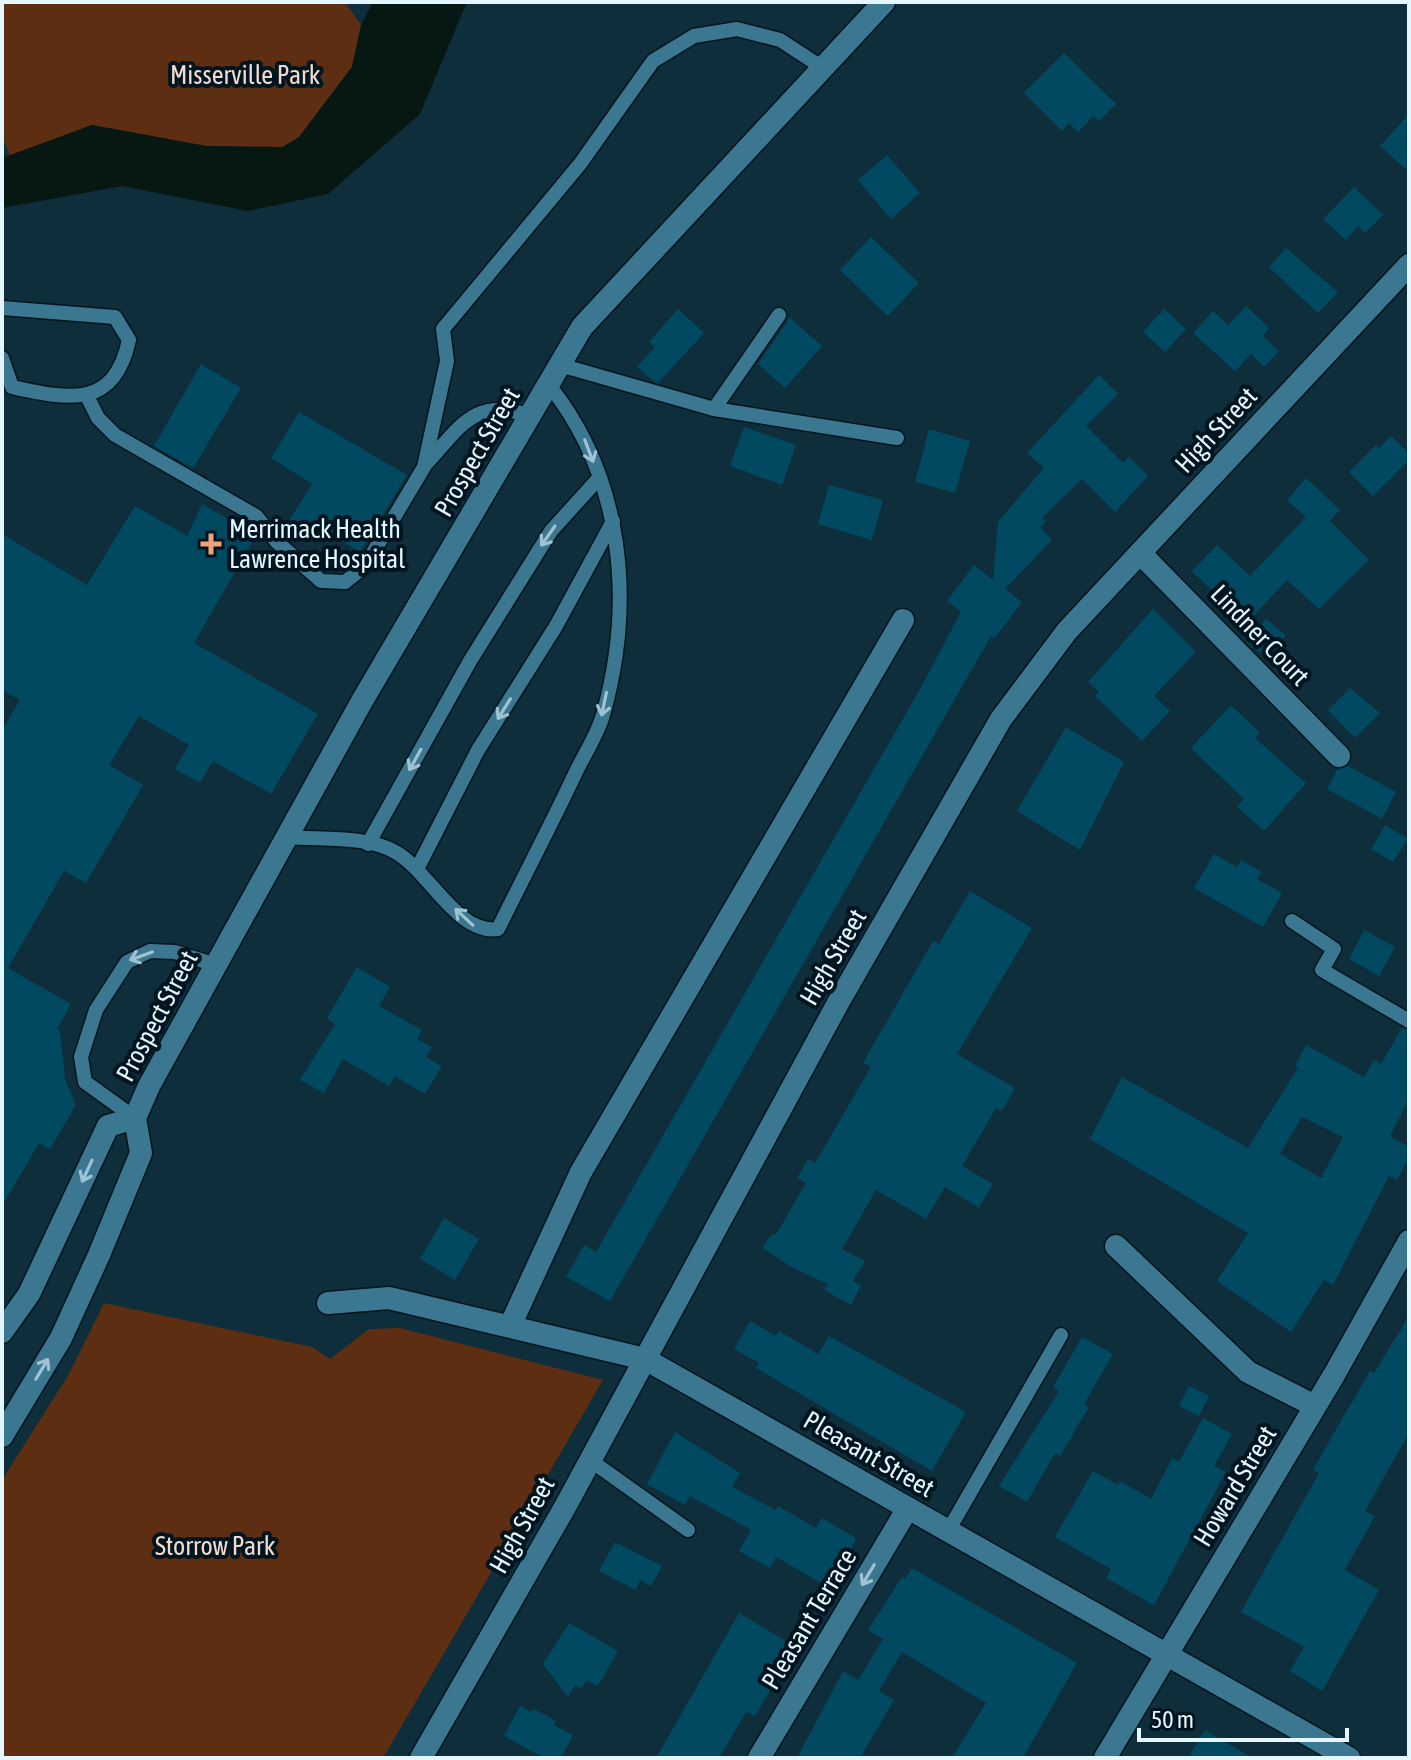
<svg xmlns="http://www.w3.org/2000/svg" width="1411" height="1760" font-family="'Asap Condensed',sans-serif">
<rect width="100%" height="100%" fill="#0e2e3b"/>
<!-- green -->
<g fill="#5d2e12">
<path d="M2,2H345L361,25L352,67L299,137L282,147L206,146L92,125L10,156L2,136Z"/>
<path d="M104,1303L312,1347L330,1359L369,1329L400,1328L603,1380L383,1758H2V1480L69,1374Z"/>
</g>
<!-- water -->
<path fill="#071712" d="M373,2H467L420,114L328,194L248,211L122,186L2,208V158L92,125L206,146L283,147L299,137L352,67L361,25Z"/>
<!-- building -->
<g fill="#004961" fill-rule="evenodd">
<path d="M1064,53L1116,104L1099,121L1094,116L1078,132L1069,123L1062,131L1024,93Z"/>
<path d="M1409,114V172L1380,146Z"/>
<path d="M887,155L920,193L891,219L858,180Z"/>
<path d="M1354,187L1383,215L1365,233L1358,226L1346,240L1323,219Z"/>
<path d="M871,237L919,283L888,316L840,270Z"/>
<path d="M1286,248L1338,292L1318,313L1269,267Z"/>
<path d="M1246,306L1269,328L1263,336L1279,351L1264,367L1251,354L1235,371L1193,333L1213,311L1228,325Z"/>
<path d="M678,309L704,333L658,383L655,382L637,367L655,347L649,342Z"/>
<path d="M1164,309L1186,329L1165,352L1143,332Z"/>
<path d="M790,318L822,346L785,388L758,364Z"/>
<path d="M201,364L241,388L193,468L154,446Z"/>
<path d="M1099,375L1118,394L1086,426L1123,463L1129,457L1148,476L1115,512L1082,479L1042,518L1046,522L1040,527L1052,540L1005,589L1022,602L995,638L991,636L610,1301L566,1277L584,1245L596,1252L920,689L961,612L947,601L974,565L993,580L998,522L1044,468L1027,453Z"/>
<path d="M299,412L407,475L360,552L313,523L303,538L285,527L312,484L271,458Z"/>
<path d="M744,427L796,445L782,485L730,466Z"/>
<path d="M929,429L970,441L955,493L915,482Z"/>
<path d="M1391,436L1409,453V460L1373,496L1349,472L1376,445L1379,448Z"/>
<path d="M1306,478L1340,510L1330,521L1369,560L1319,609L1287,580L1246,624L1192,571L1217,545L1250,576L1306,517L1287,500Z"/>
<path d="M829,485L883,500L872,540L818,524Z"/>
<path d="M202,504L256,535L194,643L318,714L271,794L213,761L200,783L175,769L189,745L139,716L109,765L143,785L86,883L64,871L8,968L71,1004L57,1029L60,1031L65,1079L76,1105L50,1149L39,1143L2,1206V730L20,700L2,690V534L87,585L135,506L187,536Z"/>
<path d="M1153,609L1196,652L1154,696L1170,711L1142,741L1095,696L1099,692L1088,682Z"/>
<path d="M1266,619L1286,635L1267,658L1247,642Z"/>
<path d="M1350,688L1380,713L1355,738L1328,710Z"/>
<path d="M1231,705L1260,733L1255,738L1306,783L1264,831L1237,807L1244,799L1191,748Z"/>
<path d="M1066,727L1124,762L1080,850L1017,811Z"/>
<path d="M1348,766L1396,792L1382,819L1327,789L1337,770Z"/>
<path d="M1385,825L1408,839L1393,862L1371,849Z"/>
<path d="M1214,854L1237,867L1241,860L1262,872L1257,879L1282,893L1263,927L1194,888Z"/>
<path d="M970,891L1032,928L957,1054L1015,1088L1002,1111L996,1108L962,1166L993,1184L979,1208L945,1187L926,1219L876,1190L842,1249L865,1261L853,1281L861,1286L851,1305L824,1290L828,1284L793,1268L763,1248L770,1236L777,1233L806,1183L797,1178L808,1159L815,1163L871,1067L863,1063L933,941L939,944Z"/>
<path d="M1364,930L1395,947L1379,976L1349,959Z"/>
<path d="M357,967L390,987L379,1006L422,1030L417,1039L432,1047L426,1057L442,1066L425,1094L395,1076L389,1086L343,1059L324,1093L300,1080L335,1024L327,1018Z"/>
<path d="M1402,1028L1409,1031V1099L1390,1136L1409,1147V1158L1397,1180L1389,1176L1333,1285L1324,1280L1291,1332L1217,1281L1248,1233L1090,1139L1122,1077L1248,1148L1298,1068L1295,1066L1306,1045L1364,1077L1374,1060L1381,1064ZM1302,1117L1343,1137L1321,1178L1280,1154Z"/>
<path d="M444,1218L479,1239L455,1280L420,1259Z"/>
<path d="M1409,1316V1433L1365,1511L1375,1516L1345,1570L1379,1590L1322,1691L1290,1671L1304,1647L1241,1612L1319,1473L1313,1470L1331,1438L1370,1371L1374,1373Z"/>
<path d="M750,1321L776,1336L779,1331L818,1354L829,1336L966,1412L932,1471L756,1368L759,1363L734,1349Z"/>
<path d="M1082,1337L1113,1354L1084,1404L1089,1407L1060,1456L1055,1453L1027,1502L999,1486L1059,1391L1053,1387Z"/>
<path d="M1189,1386L1209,1396L1199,1416L1179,1406Z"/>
<path d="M1203,1418L1232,1434L1214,1466L1226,1472L1154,1605L1106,1578L1111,1569L1055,1537L1093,1471L1118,1485L1120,1481L1151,1499L1172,1458L1179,1462Z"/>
<path d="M675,1432L740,1473L732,1487L776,1510L778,1506L816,1528L822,1518L856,1538L840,1575L836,1573L828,1587L776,1557L770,1568L739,1551L751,1530L690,1496L685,1505L647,1484Z"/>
<path d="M615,1542L662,1566L651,1586L640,1580L636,1590L599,1571Z"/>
<path d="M912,1568L1077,1663L1023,1758H952L986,1703L902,1652L879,1691L894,1700L860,1758H797L843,1671L858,1680L883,1639L868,1630L902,1577L905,1579Z"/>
<path d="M739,1613L796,1647L755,1716L746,1712L719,1758H656Z"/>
<path d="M569,1623L618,1651L598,1686L586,1680L582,1689L575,1685L568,1697L543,1664Z"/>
<path d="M520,1706L531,1712L534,1709L556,1721L554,1725L573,1735L561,1758H544L504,1736Z"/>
<path d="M1205,1730L1252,1758H1188Z"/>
</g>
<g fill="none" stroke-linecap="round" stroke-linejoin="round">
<defs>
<g id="service">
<path d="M2,308L115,317L129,340C114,410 68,399 12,387L2,358"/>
<path d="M560,365L714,409L897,438"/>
<path d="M87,396L98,418L115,435L256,516L277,542L321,581L345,582L365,566L424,467L447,361L443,329L580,164L653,61L694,36L737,29L780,40L823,68"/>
<path d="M714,409L779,315"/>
<path d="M426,464C462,425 474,397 531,416"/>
<path d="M287,837C320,840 368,835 397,853C430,873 458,935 498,929C523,878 550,827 574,776C583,756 597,736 603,715C635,601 623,478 549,385"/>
<path d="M368,844L470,661L551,531L599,478"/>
<path d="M417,869L478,750L556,626L613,521"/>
<path d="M1292,921L1334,949L1322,970L1409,1021"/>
<path d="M135,1118L85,1082L81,1057L96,1010L127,962L150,951L175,952L216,965"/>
<path d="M590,1460L688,1530"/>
<path d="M948,1531L1061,1335"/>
</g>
<g id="minor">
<path d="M1140,553L1339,756"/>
<path d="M1116,1246L1248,1372L1315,1406"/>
<path d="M328,1303L389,1298L645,1359L1349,1758"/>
<path d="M510,1326L581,1172L903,620"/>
<path d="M421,1758L565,1507L838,1003L1001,719L1067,631L1409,265"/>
<path d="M759,1758L908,1508"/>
<path d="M1105,1758L1334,1375L1409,1241"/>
</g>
<g id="tertiary">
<path d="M2,1332L29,1294L108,1126L135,1118"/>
<path d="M2,1436L61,1338L99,1255L141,1153L135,1118L149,1086L362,701L582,327L884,2"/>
</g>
</defs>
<!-- service casing -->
<use href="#service" stroke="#03151d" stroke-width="17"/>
<!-- minor casing -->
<use href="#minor" stroke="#03151d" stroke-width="25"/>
<!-- tertiary casing -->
<use href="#tertiary" stroke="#03151d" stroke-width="25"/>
<!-- service -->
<use href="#service" stroke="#3b7790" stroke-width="14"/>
<!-- minor -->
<use href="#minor" stroke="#3b7790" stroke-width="22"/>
<!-- tertiary -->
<use href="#tertiary" stroke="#3b7790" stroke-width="22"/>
</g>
<!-- one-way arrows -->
<defs><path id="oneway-shaft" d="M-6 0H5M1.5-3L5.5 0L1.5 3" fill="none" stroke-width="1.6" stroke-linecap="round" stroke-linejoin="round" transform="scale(2)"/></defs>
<g stroke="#a0c3d3">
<use href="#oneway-shaft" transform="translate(589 451) rotate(69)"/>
<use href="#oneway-shaft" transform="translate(548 536) rotate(125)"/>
<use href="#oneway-shaft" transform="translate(604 704) rotate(102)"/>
<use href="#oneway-shaft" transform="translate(504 709) rotate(122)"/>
<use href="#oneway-shaft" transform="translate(415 760) rotate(119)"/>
<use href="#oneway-shaft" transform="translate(464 917) rotate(-137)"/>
<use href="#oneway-shaft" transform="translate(141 956) rotate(160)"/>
<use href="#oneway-shaft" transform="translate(87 1171) rotate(115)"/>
<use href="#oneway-shaft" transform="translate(42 1369) rotate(-59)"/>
<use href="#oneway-shaft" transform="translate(868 1575) rotate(121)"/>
</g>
<!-- markers -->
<path fill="#f0a279" stroke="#00151f" stroke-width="3" d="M207 532h8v8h8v8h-8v8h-8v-8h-8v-8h8z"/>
<g text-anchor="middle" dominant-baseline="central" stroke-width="8" stroke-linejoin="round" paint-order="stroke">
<!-- park labels -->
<g font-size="26" fill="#f2dace" stroke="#00151f">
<text x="245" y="75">Misserville Park</text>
<text x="215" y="1546">Storrow Park</text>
</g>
<!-- street labels -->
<g font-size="26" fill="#e4f6ff" stroke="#00151f">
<text transform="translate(1216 430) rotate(-47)">High Street</text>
<text transform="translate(477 452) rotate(-60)">Prospect Street</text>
<text transform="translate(1260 635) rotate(46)">Lindner Court</text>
<text transform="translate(833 957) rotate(-60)">High Street</text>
<text transform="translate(157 1016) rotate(-62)">Prospect Street</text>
<text transform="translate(869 1454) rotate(30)">Pleasant Street</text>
<text transform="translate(1235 1486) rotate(-59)">Howard Street</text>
<text transform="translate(522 1525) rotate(-61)">High Street</text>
<text transform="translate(809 1619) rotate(-59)">Pleasant Terrace</text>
</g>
<!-- poi labels -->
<g font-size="26" fill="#e4f6ff" stroke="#00151f" text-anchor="start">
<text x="229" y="529">Merrimack Health<tspan x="229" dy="30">Lawrence Hospital</tspan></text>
</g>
</g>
<!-- border -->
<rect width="1411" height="1760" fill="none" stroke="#e4f6ff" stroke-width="8"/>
<!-- scale -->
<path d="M1139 1728v12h208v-12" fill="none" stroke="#e4f6ff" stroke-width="4"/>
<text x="1151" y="1728" font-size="24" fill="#e4f6ff" stroke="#00151f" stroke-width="6" paint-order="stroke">50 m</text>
</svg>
